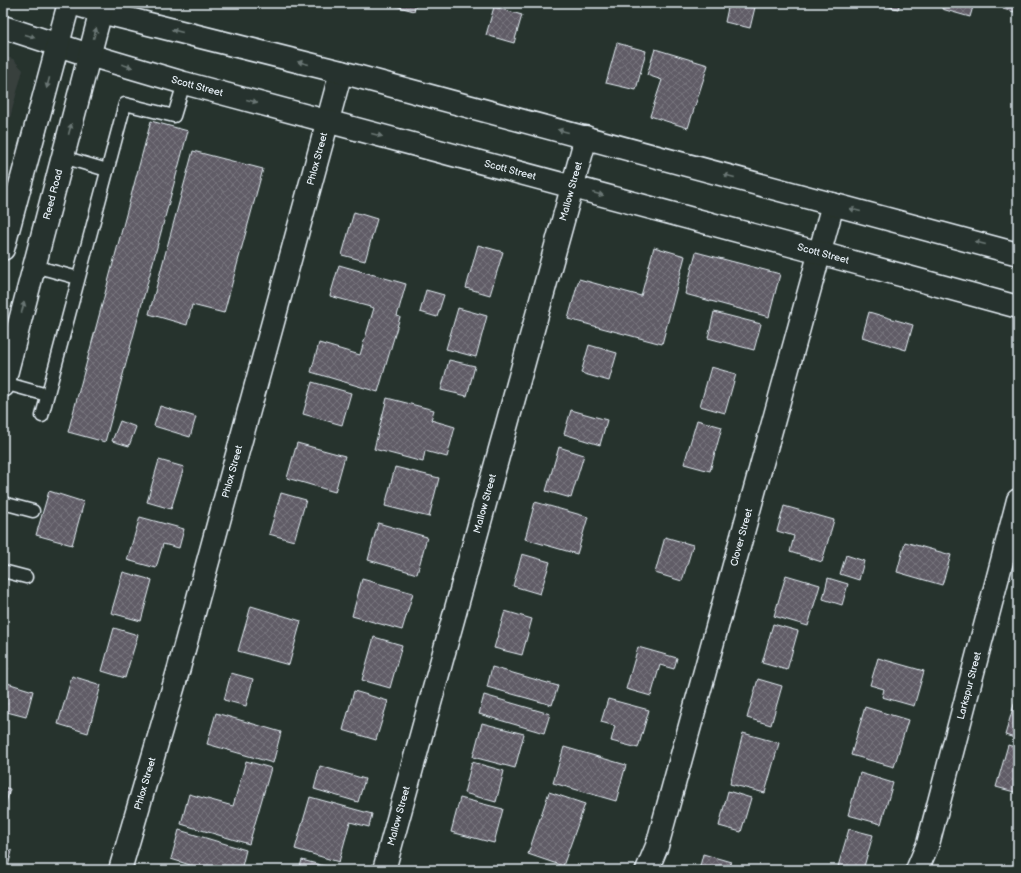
<svg xmlns="http://www.w3.org/2000/svg" width="1021" height="873" font-family="'Balsamiq Sans',sans-serif">
<defs>
<pattern id="building-cross-hatch" width="8" height="8" patternUnits="userSpaceOnUse"><rect width="8" height="8" fill="#605c66"/><path d="M0 0l8 8M0 8l8-8" fill="none" stroke="#77747d"/></pattern>
</defs>
<rect width="100%" height="100%" fill="#26332d"/>
<filter id="ink" filterUnits="userSpaceOnUse"><feTurbulence type="fractalNoise" baseFrequency=".025" numOctaves="2"/><feDisplacementMap in="SourceGraphic" scale="8" xChannelSelector="R" yChannelSelector="G"/><feConvolveMatrix kernelMatrix="1 2 1 2 8 2 1 2 1" color-interpolation-filters="sRGB"/></filter>
<g filter="url(#ink)">
<!-- built -->
<path fill="#373f3e" d="M3,56L13,59L23,70L3,143Z"/>
<!-- building -->
<g fill="url(#building-cross-hatch)" stroke="#e8f1f8">
<path d="M384,3H416L414,11Z"/>
<path d="M729,3H756L750,28L725,22Z"/>
<path d="M874,3H900L898,9Z"/>
<path d="M943,3H974L970,17L942,9Z"/>
<path d="M1004,3H1018V13L1003,9Z"/>
<path d="M494,7L522,15L514,43L486,35Z"/>
<path d="M617,43L646,51L636,90L606,83Z"/>
<path d="M655,49L708,65L688,128L650,116L662,80L647,75Z"/>
<path d="M151,121L188,131L105,442L68,432Z"/>
<path d="M193,151L263,169L224,313L192,305L187,325L149,314Z"/>
<path d="M354,212L377,219L365,261L342,255Z"/>
<path d="M478,245L503,252L490,295L466,288Z"/>
<path d="M654,247L685,256L662,344L568,319L579,279L641,296Z"/>
<path d="M696,252L780,274L769,317L685,294Z"/>
<path d="M339,265L406,284L397,316L400,317L378,392L311,372L319,343L360,355L374,308L330,296Z"/>
<path d="M426,290L444,295L437,317L420,312Z"/>
<path d="M458,308L487,316L476,357L446,349Z"/>
<path d="M714,312L761,324L754,350L708,338Z"/>
<path d="M869,312L913,325L906,350L862,337Z"/>
<path d="M589,345L617,353L609,381L581,373Z"/>
<path d="M449,360L475,366L467,396L441,390Z"/>
<path d="M711,367L736,374L725,413L700,406Z"/>
<path d="M312,382L351,393L342,425L303,414Z"/>
<path d="M387,398L434,410L431,420L455,427L447,457L425,451L423,462L374,449Z"/>
<path d="M160,406L196,417L190,437L154,426Z"/>
<path d="M571,410L607,420L600,445L564,434Z"/>
<path d="M697,420L722,427L710,471L684,464Z"/>
<path d="M120,421L136,427L129,446L112,441Z"/>
<path d="M297,443L345,456L335,492L287,478Z"/>
<path d="M559,447L584,455L571,498L546,491Z"/>
<path d="M159,460L184,467L171,509L147,502Z"/>
<path d="M395,467L439,478L429,517L385,506Z"/>
<path d="M49,491L84,502L72,545L36,535Z"/>
<path d="M281,493L306,500L294,541L269,534Z"/>
<path d="M535,502L588,517L577,554L525,539Z"/>
<path d="M784,506L834,520L822,562L790,552L794,536L777,531Z"/>
<path d="M140,517L184,529L179,548L163,544L156,568L127,560Z"/>
<path d="M378,523L427,537L417,574L368,560Z"/>
<path d="M665,537L693,545L682,581L655,573Z"/>
<path d="M905,542L951,555L942,585L897,572Z"/>
<path d="M522,554L550,562L540,594L513,586Z"/>
<path d="M846,555L864,561L859,580L840,574Z"/>
<path d="M123,572L152,580L141,621L111,613Z"/>
<path d="M786,575L820,585L808,626L774,616Z"/>
<path d="M828,578L848,584L842,605L823,599Z"/>
<path d="M362,579L413,593L402,630L352,616Z"/>
<path d="M251,606L301,621L289,665L238,651Z"/>
<path d="M505,611L532,619L522,655L494,648Z"/>
<path d="M773,624L798,631L787,670L762,663Z"/>
<path d="M114,628L138,635L125,678L102,671Z"/>
<path d="M374,637L402,645L390,688L362,680Z"/>
<path d="M638,647L677,658L674,669L660,665L651,696L626,689Z"/>
<path d="M878,658L924,671L914,706L882,697L884,689L870,685Z"/>
<path d="M3,666L8,668L4,682L33,691L26,717L3,711Z"/>
<path d="M492,667L558,686L552,705L487,687Z"/>
<path d="M231,673L253,679L246,706L224,700Z"/>
<path d="M72,676L101,685L88,733L58,724Z"/>
<path d="M758,679L782,686L771,725L747,718Z"/>
<path d="M354,691L388,701L376,740L343,730Z"/>
<path d="M1018,691V739L1005,735Z"/>
<path d="M484,695L550,714L544,733L479,714Z"/>
<path d="M608,699L649,710L638,748L611,741L615,726L601,722Z"/>
<path d="M865,707L908,720L894,767L851,755Z"/>
<path d="M216,713L281,732L273,763L207,744Z"/>
<path d="M482,723L524,734L515,768L473,757Z"/>
<path d="M743,733L779,743L765,793L730,784Z"/>
<path d="M1008,745L1018,748V793L996,787Z"/>
<path d="M564,747L626,765L616,801L553,783Z"/>
<path d="M246,761L271,768L249,844L181,824L189,794L233,806Z"/>
<path d="M472,762L504,771L496,802L464,793Z"/>
<path d="M320,766L365,779L358,802L314,789Z"/>
<path d="M860,773L893,783L881,824L848,815Z"/>
<path d="M3,787L10,789L3,813Z"/>
<path d="M728,791L751,798L741,832L719,826Z"/>
<path d="M549,792L585,804L563,866L528,854Z"/>
<path d="M310,797L372,814L369,827L350,822L339,862L295,849Z"/>
<path d="M460,798L503,809L494,843L451,832Z"/>
<path d="M849,829L873,835L863,870H837Z"/>
<path d="M179,830L246,850L241,870H206L171,859Z"/>
<path d="M3,849L12,851L7,870H3Z"/>
<path d="M703,854L731,862L729,870H699Z"/>
<path d="M302,860L328,867L327,870H299Z"/>
</g>
<g fill="none" stroke-linecap="round" stroke-linejoin="round">
<defs>
<g id="lane">
<path d="M63,157L107,170"/>
<path d="M34,266L78,278"/>
<path d="M4,383L47,395"/>
<path d="M42,416L125,104L174,116L184,83"/>
<path d="M3,503L33,511"/>
<path d="M3,571L26,577"/>
</g>
<g id="street">
<path id="s1" d="M120,870L179,668L341,72"/>
<path id="s2" d="M384,870L586,137"/>
<path id="s3" d="M647,870L657,846L833,204"/>
<path id="s4" d="M917,870L928,844L1018,500"/>
</g>
<g id="secondary">
<path d="M71,3L101,12L341,72L1018,254"/>
<path id="s5" d="M3,27L89,55L184,83L820,253L1018,307"/>
<path d="M3,249L69,3"/>
<path id="s6" d="M3,386L103,3"/>
</g>
</defs>
<!-- lane casing -->
<use href="#lane" stroke="#e8f1f8" stroke-width="15"/>
<!-- street casing -->
<use href="#street" stroke="#e8f1f8" stroke-width="25"/>
<!-- secondary casing -->
<use href="#secondary" stroke="#e8f1f8" stroke-width="25"/>
<!-- lane -->
<use href="#lane" stroke="#26332d" stroke-width="12"/>
<!-- street -->
<use href="#street" stroke="#26332d" stroke-width="22"/>
<!-- secondary -->
<use href="#secondary" stroke="#26332d" stroke-width="22"/>
</g>
<!-- one-way arrows -->
<defs><path id="oneway-solid" d="M-6-.8H1V-3.2L6.5 0L1 3.2V.8H-6Z"/></defs>
<g fill="#6a7674">
<use href="#oneway-solid" transform="translate(177 31) rotate(-166)"/>
<use href="#oneway-solid" transform="translate(95 33) rotate(-75)"/>
<use href="#oneway-solid" transform="translate(30 36) rotate(18)"/>
<use href="#oneway-solid" transform="translate(303 63) rotate(-166)"/>
<use href="#oneway-solid" transform="translate(127 66) rotate(16)"/>
<use href="#oneway-solid" transform="translate(48 83) rotate(105)"/>
<use href="#oneway-solid" transform="translate(252 101) rotate(15)"/>
<use href="#oneway-solid" transform="translate(70 129) rotate(-75)"/>
<use href="#oneway-solid" transform="translate(563 131) rotate(-165)"/>
<use href="#oneway-solid" transform="translate(377 135) rotate(15)"/>
<use href="#oneway-solid" transform="translate(729 176) rotate(-165)"/>
<use href="#oneway-solid" transform="translate(598 194) rotate(15)"/>
<use href="#oneway-solid" transform="translate(855 210) rotate(-165)"/>
<use href="#oneway-solid" transform="translate(980 243) rotate(-165)"/>
<use href="#oneway-solid" transform="translate(23 307) rotate(-75)"/>
</g>
</g>
<g text-anchor="middle" dominant-baseline="central" stroke-width="3.5" stroke-linejoin="round" paint-order="stroke">
<!-- street labels -->
<g font-size="10" fill="#e8f1f8" stroke="#26332d">
<text stroke="none"><textPath href="#s5" startOffset="203">Scott Street</textPath></text>
<text stroke="none"><textPath href="#s1" startOffset="738">Phlox Street</textPath></text>
<text stroke="none"><textPath href="#s5" startOffset="527">Scott Street</textPath></text>
<text stroke="none"><textPath href="#s2" startOffset="704">Mallow Street</textPath></text>
<text stroke="none"><textPath href="#s6" startOffset="198">Reed Road</textPath></text>
<text stroke="none"><textPath href="#s5" startOffset="851">Scott Street</textPath></text>
<text stroke="none"><textPath href="#s1" startOffset="414">Phlox Street</textPath></text>
<text stroke="none"><textPath href="#s2" startOffset="380">Mallow Street</textPath></text>
<text stroke="none"><textPath href="#s3" startOffset="346">Clover Street</textPath></text>
<text stroke="none"><textPath href="#s4" startOffset="192">Larkspur Street</textPath></text>
<text stroke="none"><textPath href="#s1" startOffset="90">Phlox Street</textPath></text>
<text stroke="none"><textPath href="#s2" startOffset="56">Mallow Street</textPath></text>
</g>
</g>
<!-- margin -->
<rect width="1021" height="873" fill="none" stroke="#26332d" stroke-width="16"/>
<rect x="8" y="8" width="1005" height="857" fill="none" stroke="#e8f1f8" stroke-width="1.5" filter="url(#ink)"/>
</svg>
